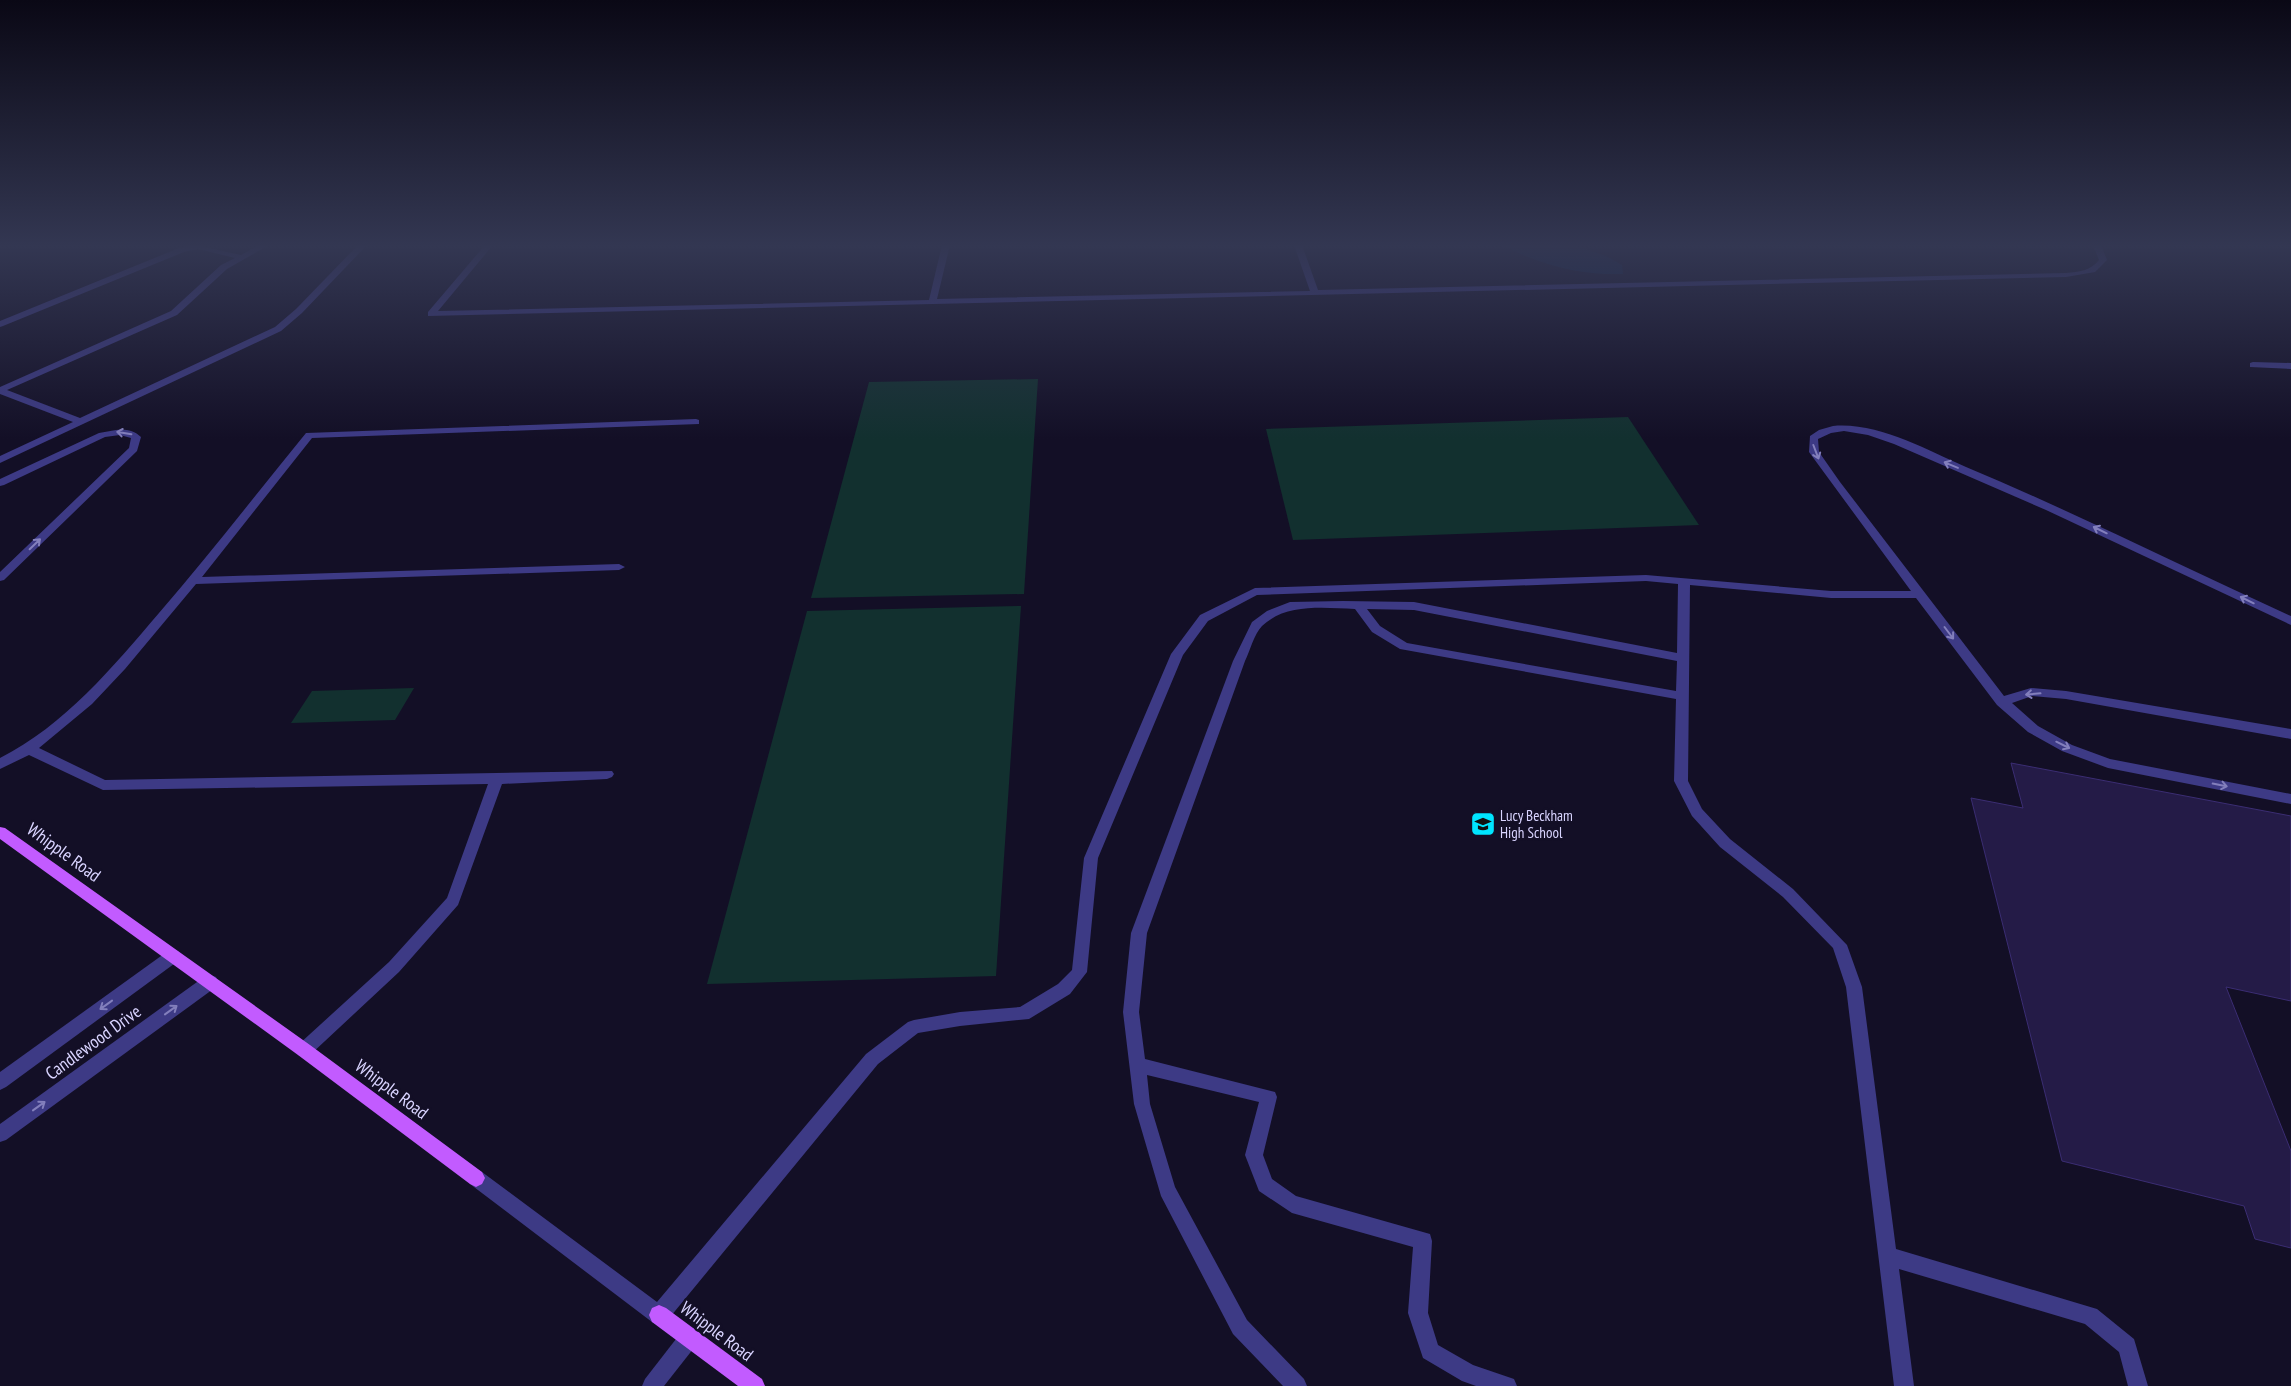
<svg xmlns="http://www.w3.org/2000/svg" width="2291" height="1386" font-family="'PT Sans Narrow',sans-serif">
<rect width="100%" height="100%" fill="#130f26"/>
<!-- green -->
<g fill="#12302f">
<path d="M1038,379L1024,594L811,598L869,382Z"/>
<path d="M1628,417L1699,525L1293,540L1266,429Z"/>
<path d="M1021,606L996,976L707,984L807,611Z"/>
<path d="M414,688L395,720L291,723L312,691Z"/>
</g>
<!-- water -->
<path fill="#0c2248" d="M1501,245H1573L1606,256L1622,265L1623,274C1577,275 1542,265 1501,245Z"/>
<!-- building -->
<path fill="#241b47" stroke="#3b2d73" d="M2011,763L2291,816V1001L2226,987L2291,1151V1248L2255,1239L2244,1206L2062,1161L1971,798L2023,808Z"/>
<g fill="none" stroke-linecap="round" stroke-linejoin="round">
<!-- minor -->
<g fill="#3d3a85" fill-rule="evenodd">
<path d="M195,245L241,255L259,245H269L227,269L177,315L7,390L80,418L275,327L296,309L358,245H367L302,313L281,331L0,463V456L73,422L0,394V387L171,311L221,265L235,258L198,249L184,252L3,326L0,327V321L179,248Z"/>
<path d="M485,245H493L438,311L929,300L942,245H950L937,299L1310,291L1294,245H1302L1318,290L2066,273C2079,272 2090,271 2099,260L2093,245H2101L2107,260L2095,272L2066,277L428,316V312Z"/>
<path d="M2253,362L2291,363V369L2250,367V363Z"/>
<path d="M696,419L699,420V424L312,438L202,577L619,564L625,567L619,570L196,584L125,669L92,704L39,748L105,780L612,771L614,774L612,777L607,779L502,784L458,905L399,972L310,1055L304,1057L298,1055L296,1050L298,1045L389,962L447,898L488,784L103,790L29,755L0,769V758C65,725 112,668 159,613C210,554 257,493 306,433Z"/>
<path d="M1833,426C1879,422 1926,450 1966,467C2076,513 2183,567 2291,616V625L2046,510L1894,444L1868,435L1844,431L1831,433L1818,439L1819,452L1840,482L2004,696L2031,688L2066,691L2291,729V739L2066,699L2032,696L2012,703L2038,726L2072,745L2110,759L2291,794V804L2108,768L2062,751L2028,732L1997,705L1916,598H1831L1690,585L1688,781L1702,809L1730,839L1793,889L1847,945L1862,987L1896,1249L2097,1309L2134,1339L2148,1386H2128L2119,1352L2085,1324L1899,1269L1914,1386H1894L1846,987L1833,948L1783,897L1720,847L1692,816L1674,781L1676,699L1400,649L1372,632L1355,609C1324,608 1286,603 1262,626C1254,634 1250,651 1245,661L1147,933L1139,1012L1145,1059L1275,1092L1277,1097L1263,1155L1272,1179L1296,1196L1430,1234L1432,1241L1428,1313L1438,1345L1473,1365L1514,1379L1517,1386H1476L1462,1381L1423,1358L1408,1313L1413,1247L1292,1213L1259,1191L1245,1155L1259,1102L1147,1075L1150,1104L1175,1187L1247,1320L1304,1379L1307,1386H1283L1233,1334L1161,1196L1134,1104L1123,1012L1131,933L1233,661L1252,622L1267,611L1290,602L1343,601L1414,602L1677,653L1678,584L1646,581L1257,595L1208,621L1183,655L1098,858L1087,972L1070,994L1029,1019L960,1026L918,1033L878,1064L666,1322L659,1325L652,1322L470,1184L467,1178L470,1172L476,1169L482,1172L657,1302L866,1054L908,1022L914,1020L960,1012L1020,1007L1058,984L1072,970L1084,858L1171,654L1200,615L1255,588L1646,575L1831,591H1911L1809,452L1810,436L1819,430ZM1367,609L1414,610L1677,661L1676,691L1407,643L1380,626Z"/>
<path d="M116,430C125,429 134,430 141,437L137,451L4,580L0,581V572L129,448L131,438L120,435L105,437L4,485L0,486V479L99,433Z"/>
<path d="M173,950L178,951L181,956L178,961L6,1087L0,1090V1072L168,951Z"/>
<path d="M210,975L216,977L218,982L216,987L6,1140L0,1142V1124L204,977Z"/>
<path d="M690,1327L697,1330L700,1337L697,1344L664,1386H642L645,1379L683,1330Z"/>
</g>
<!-- major -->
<g fill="#c25bff" fill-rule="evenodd">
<path d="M0,827L5,828L310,1045L482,1172L485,1178L482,1184L476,1187L470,1184L298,1055L0,839Z"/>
<path d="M659,1305L666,1308L762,1379L765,1386H738L652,1322L649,1315L652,1308Z"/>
</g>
</g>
<!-- one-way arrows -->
<defs><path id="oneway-shaft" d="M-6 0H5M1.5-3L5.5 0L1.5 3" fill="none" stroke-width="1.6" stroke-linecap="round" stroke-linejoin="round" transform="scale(1.25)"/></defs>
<g stroke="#837fbc">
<use href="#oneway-shaft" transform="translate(124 433) rotate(-171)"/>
<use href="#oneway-shaft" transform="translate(1816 452) rotate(69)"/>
<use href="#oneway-shaft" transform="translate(1951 465) rotate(-157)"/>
<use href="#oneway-shaft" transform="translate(2100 530) rotate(-154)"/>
<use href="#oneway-shaft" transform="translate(35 544) rotate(-44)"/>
<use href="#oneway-shaft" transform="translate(2247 600) rotate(-154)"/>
<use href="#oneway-shaft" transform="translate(1949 633) rotate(53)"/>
<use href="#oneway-shaft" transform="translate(2033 694) rotate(175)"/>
<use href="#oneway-shaft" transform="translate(2063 745) rotate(26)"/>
<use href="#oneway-shaft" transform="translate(2220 785) rotate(11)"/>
<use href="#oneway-shaft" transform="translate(106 1005) rotate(144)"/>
<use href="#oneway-shaft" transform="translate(171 1010) rotate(-36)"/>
<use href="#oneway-shaft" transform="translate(39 1106) rotate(-36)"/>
</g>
<!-- sky -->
<linearGradient id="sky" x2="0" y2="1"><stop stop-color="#0a0815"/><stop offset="0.56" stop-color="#333752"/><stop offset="1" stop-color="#333752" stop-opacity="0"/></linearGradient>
<rect width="2291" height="439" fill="url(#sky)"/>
<!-- icons -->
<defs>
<symbol id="school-square" viewBox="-11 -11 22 22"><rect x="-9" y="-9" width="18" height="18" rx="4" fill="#00e5ff" stroke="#130f26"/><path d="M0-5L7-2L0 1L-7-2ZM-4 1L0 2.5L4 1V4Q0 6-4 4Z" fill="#111"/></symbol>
</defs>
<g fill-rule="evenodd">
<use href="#school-square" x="1469" y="810" width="28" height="28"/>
</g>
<g text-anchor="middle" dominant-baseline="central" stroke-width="5" stroke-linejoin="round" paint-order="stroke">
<!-- poi labels -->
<g font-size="15" fill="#d9d4ff" stroke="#130f26" text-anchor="start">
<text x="1500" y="815">Lucy Beckham<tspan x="1500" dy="17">High School</tspan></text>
</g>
<!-- near-street labels -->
<g font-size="18" fill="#d9d4ff" stroke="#130f26">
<text transform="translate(64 852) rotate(36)">Whipple Road</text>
<text transform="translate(93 1042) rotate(-36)">Candlewood Drive</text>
<text transform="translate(392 1089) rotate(37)">Whipple Road</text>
<text transform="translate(717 1331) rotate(37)">Whipple Road</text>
</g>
</g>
</svg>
